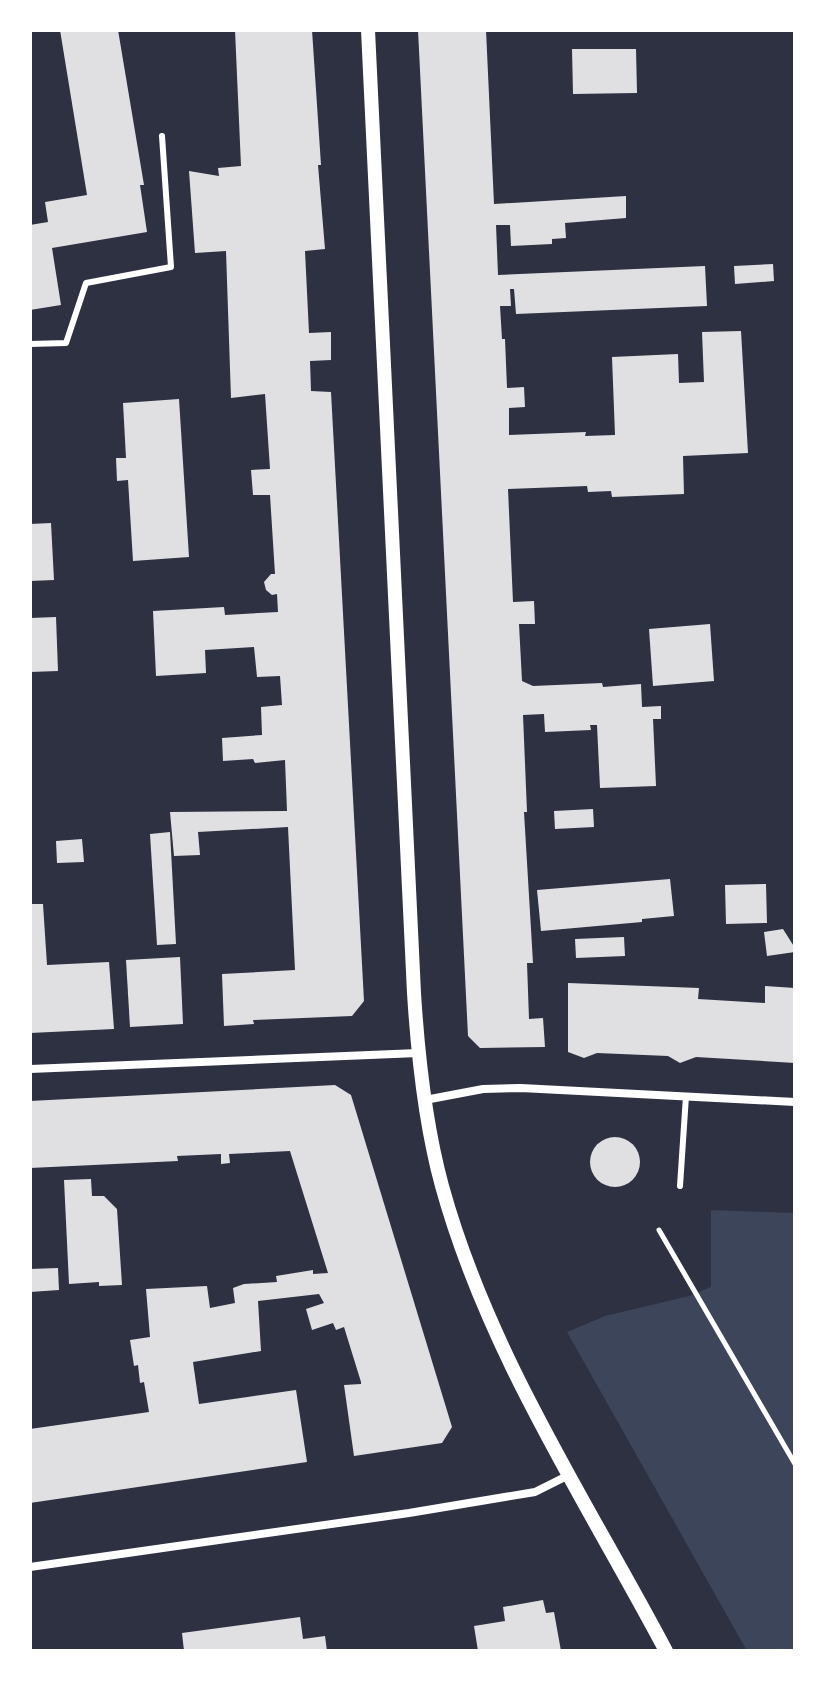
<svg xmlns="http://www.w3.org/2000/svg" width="825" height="1681" font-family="'Noto Sans',sans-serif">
<rect width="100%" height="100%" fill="#2d3142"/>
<!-- green -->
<path fill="#3c4559" d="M711,1210L795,1213V1651H747L567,1332L605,1316L689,1296L711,1287Z"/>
<!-- building -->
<g fill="#e0e0e3">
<path d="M60,30H118L144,185H140L147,232L52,248L61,305L30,310V225L48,222L45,202L87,195Z"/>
<path d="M235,30H312L321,165H318L325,249L305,251L309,333L331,332V360L310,361L311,391L331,392L364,1001L352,1016L253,1020L254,1024L224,1026L222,974L295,970L288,827L198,832L200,855L174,856L170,812L287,811L285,760L255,763L253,759L223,761L222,738L262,735L261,707L282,705L280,676L257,677L254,647L205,650L206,673L156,676L153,611L224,607L225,615L278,612L277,594L272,595L266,590L264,582L271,574H275L270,495H253L251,470L270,469L265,394L231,398L226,251L195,253L189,171L219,176L218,168L241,166Z"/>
<path d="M418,30H486L494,204L626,196V218L565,223L566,238L552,239V244L511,246L510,225H496L498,275L705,266L707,306L516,314L514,289H510L511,306H500L502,339H505L507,388L524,387L525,407L509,408V435L586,432L585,436L615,435L612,357L678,354L679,383L704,382L702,332L741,331L748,453L683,456L684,494L612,497L611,491L588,492L587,486L508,489L513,602L534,601L535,624H519L522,681L533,686L602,683L603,687L641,684L642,707L661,706V719H653L656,786L600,788L597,725H590L591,730L545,732L544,714L523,715L527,812H524L533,963H527L529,1019L543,1018L545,1047L480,1048L468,1036Z"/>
<path d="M572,49H636L637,93L573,94Z"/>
<path d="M773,264L774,281L735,284L734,266Z"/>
<path d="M179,399L189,557L133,561L128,480L117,481L116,458H126L123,403Z"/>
<path d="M51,523L54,580L30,581V524Z"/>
<path d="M56,617L58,671L30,672V618Z"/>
<path d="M710,624L714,681L653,686L649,629Z"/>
<path d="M593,809L594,827L555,829L554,811Z"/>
<path d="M170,832L176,944L157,945L150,834Z"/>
<path d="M82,839L84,862L57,863L56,841Z"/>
<path d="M670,879L674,916L642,919V922L541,931L537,890Z"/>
<path d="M766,884L767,923L726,924L725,885Z"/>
<path d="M30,904H43L47,965L109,962L114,1029L30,1033Z"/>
<path d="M783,929L795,948V952L767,956L764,932Z"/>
<path d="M624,937L625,956L576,958L575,939Z"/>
<path d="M180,957L183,1024L130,1027L126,960Z"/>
<path d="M568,983L699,988L698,999L765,1003V986L795,988V1063L696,1057L680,1063L668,1056L597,1053L584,1058L568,1052Z"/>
<path d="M335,1085L351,1095L452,1427L442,1443L354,1456L344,1385L361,1384V1382L344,1327L336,1330L333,1323L312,1330L306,1309L324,1303L319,1294L258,1301L261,1351L193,1362L199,1404L296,1390L307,1462L30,1503V1429L149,1412L144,1382L140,1383L138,1365L134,1366L130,1340L150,1337L146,1289L207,1286L210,1308L235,1303L233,1288L244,1284L277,1282L276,1276L313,1270V1274L328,1273L290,1151L229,1154L230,1163L221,1164V1154L177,1156L178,1161L30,1168V1101Z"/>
<circle cx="615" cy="1162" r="25"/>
<path d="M91,1179L92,1196H104L117,1209L122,1285L99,1286V1282L69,1284L64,1180Z"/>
<path d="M58,1268L59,1290L30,1292V1269Z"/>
<path d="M543,1600L546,1613L554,1612L561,1651H478L474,1626L505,1621L503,1607Z"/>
<path d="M300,1617L303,1639L325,1636L327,1651H184L182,1633Z"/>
</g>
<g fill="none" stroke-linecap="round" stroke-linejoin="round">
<!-- path -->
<path stroke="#fff" stroke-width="5" d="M659,1230L795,1464"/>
<!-- service -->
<g stroke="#fff" stroke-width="6">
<path d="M30,344L66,343L86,283L171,267L162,136"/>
<path d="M680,1186L686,1096"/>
</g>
<!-- minor -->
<g stroke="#fff" stroke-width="8">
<path d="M30,1069L418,1053"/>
<path d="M425,1100L483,1089L521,1088L795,1102"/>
<path d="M30,1567L409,1513L535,1492L569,1475"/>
</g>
<!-- tertiary -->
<path stroke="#fff" stroke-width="14" d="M368,30L414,993C418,1057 425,1124 442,1186C488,1353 586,1500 666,1651"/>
</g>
<!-- border -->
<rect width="825" height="1681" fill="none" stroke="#ffffff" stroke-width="64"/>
</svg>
